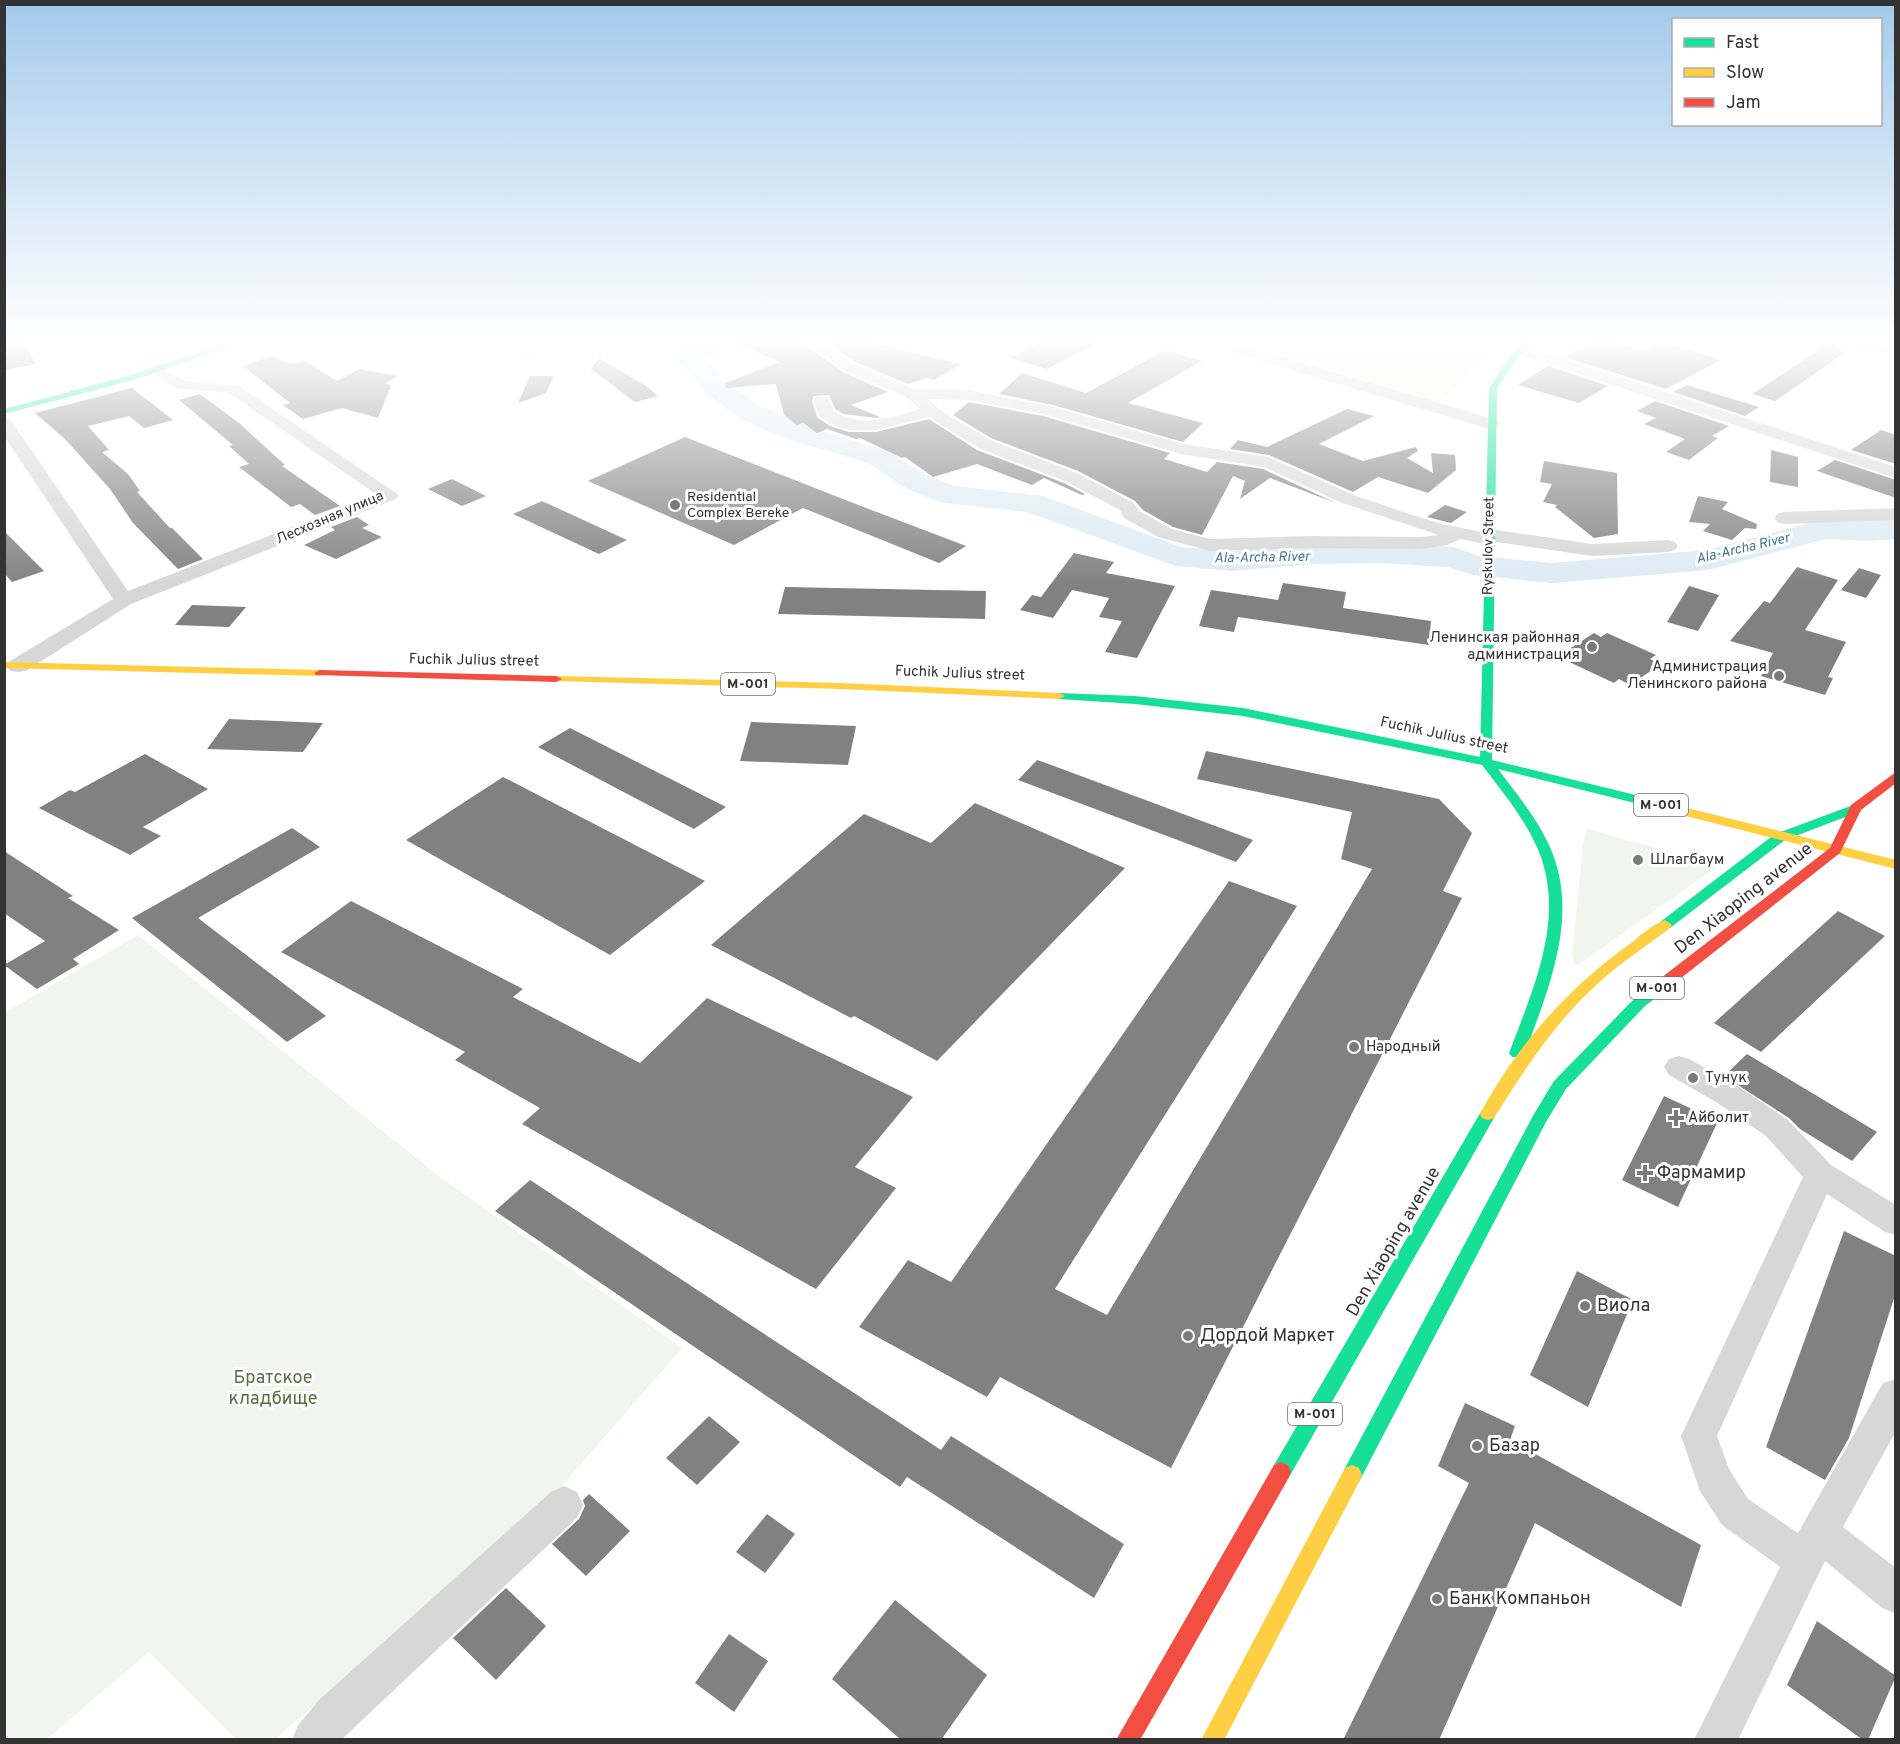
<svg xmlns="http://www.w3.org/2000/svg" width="1900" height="1744" font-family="Overpass,sans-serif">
<rect width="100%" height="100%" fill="#fff"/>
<!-- green -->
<g fill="#f1f5ed">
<path d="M505,342H543L552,351L521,357Z"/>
<path d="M1220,342H1496L1439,405Z"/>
<path d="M1587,829L1719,865L1578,965L1574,963L1572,956L1583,843Z"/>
<path d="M138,935L440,1177L682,1348L533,1519L275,1739H236L149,1652L47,1739H5L4,1013Z"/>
</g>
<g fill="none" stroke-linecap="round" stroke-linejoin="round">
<!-- river -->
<path fill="#ddebf3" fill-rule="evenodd" d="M666,342L717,344L721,349L717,354L704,358L725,380L756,404L814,429L888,451L926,475L955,486L1043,496L1181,547L1231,551L1312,544L1379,543L1453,547L1479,556L1552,563L1707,550L1825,519L1869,521L1896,519V539L1869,541L1826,539L1708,570L1552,583L1473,575L1448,567L1379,563L1312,564L1231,571L1176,566L1027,512L938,502L904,487L868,463L794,441L760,428L736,416L705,392L674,355L678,349L670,347Z"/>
</g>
<!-- building -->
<g fill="#818181">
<path d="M4,342H24L36,364L4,370Z"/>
<path d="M732,342H801L845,373L888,392L851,405L880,417L876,418L844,414L835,409L829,395L814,396L812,401L817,417L830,426L849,432H876L929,419L977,450L1064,483L1085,494L1082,495L1044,478L1032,485L977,464L933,477L905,457L902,458L860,438L856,439L827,429L817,433L803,423L797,425L784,415L776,384L726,388L725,383L780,362Z"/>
<path d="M826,342H869L961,364L934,380L927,378L908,384L857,363Z"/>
<path d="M1043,342H1100L1047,369L1010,358Z"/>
<path d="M1592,342H1615L1644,351L1664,342L1721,360L1666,389L1564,357Z"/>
<path d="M1831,342H1835L1843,354L1775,401L1752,394Z"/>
<path d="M1166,350L1202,361L1128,403L1203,423L1183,442L1053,405L999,394L1022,373L1086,393Z"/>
<path d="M271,356L292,364L305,361L337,381L359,369L398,376L385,384L391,385L378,418L342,408L303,419L283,405L290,403L243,366Z"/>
<path d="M599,358L646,386L658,396L635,402L591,369Z"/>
<path d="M1548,366L1608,386L1579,403L1518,385Z"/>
<path d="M530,376H554L546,393L518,403Z"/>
<path d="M1687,385L1759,407L1745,416L1673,392Z"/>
<path d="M132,388L173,420L144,428L129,416L88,426L109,450L102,452L128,474L140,491L137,492L170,528H172L203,559L178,569L133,523L110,489L65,439L35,413Z"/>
<path d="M200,394L239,423L285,465L282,466L340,506L315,515L300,504L291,507L239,467L249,464L229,446L233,445L179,400Z"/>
<path d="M1655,401L1729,426L1712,436L1718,438L1689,460L1666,452L1685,439L1644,424L1656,418L1637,411Z"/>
<path d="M969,402L1043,416L1170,453L1164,459L1207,472L1217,462L1263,469L1336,503L1270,478L1240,499L1245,481L1233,476L1202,535L1173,527L1143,510L1135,501L1078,471L991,438L953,415Z"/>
<path d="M1347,409L1374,416L1319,444L1363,461L1416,447L1418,451L1407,458L1433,473L1431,453L1455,455L1456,470L1428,493L1378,477L1353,492L1269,455L1230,449L1238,440L1267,447Z"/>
<path d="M1881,430L1896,435V464L1851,450Z"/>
<path d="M685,437L861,506L966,546L939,563L803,508L734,545L588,481Z"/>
<path d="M1771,450L1798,457V487L1770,482Z"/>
<path d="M1835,460L1896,480V498L1817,471Z"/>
<path d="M1544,461L1617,473L1618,534L1594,538L1555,507L1557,505L1543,502L1552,484L1540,482Z"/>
<path d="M452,479L486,496L462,506L428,489Z"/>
<path d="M1698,496L1728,502L1722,509L1757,524L1756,529L1745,528L1732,540L1703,531L1710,524L1689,522Z"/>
<path d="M542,501L627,540L599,554L513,514Z"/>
<path d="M1445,505L1467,512L1451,523L1427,517Z"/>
<path d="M357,517L369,525L362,528L382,537L336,559L304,545L335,530L331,527Z"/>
<path d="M4,531L44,571L12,582L4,573Z"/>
<path d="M1074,553L1114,562L1106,573L1175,586L1137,658L1105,652L1122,621L1099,617L1109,598L1072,590L1053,618L1020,610L1032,595L1041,597Z"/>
<path d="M1797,567L1838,580L1805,630L1846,642L1828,677L1833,678L1825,695L1761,676L1773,653L1730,641L1764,601L1770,603Z"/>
<path d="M1859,568L1881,575L1866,598L1841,590Z"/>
<path d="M1283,583L1346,592L1343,608L1431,621L1429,645L1238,617L1234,632L1199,626L1211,590L1278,600Z"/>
<path d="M1689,586L1719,595L1698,631L1667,622Z"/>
<path d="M785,587L986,591L985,619L778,614Z"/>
<path d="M192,605L246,607L229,627L175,625Z"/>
<path d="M1594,633L1601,637L1607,633L1656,655L1650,659L1661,664L1630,685L1619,679L1614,683L1565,660L1570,656L1563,653Z"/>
<path d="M229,719L323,723L303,752L207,749Z"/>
<path d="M751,722L856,726L848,765L740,761Z"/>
<path d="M570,728L726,807L694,829L538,747Z"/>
<path d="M1206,751L1439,799L1472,833L1443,891L1462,898L1171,1468L1000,1377L987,1397L859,1327L908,1260L951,1282L1229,881L1297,906L1055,1289L1107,1315L1372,869L1341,859L1352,812L1197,779Z"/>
<path d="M145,754L208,789L143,827L161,836L130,855L39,808L70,790L75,792Z"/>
<path d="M1037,760L1046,763L1253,840L1236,862L1018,780Z"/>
<path d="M503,777L705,881L610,955L406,840Z"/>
<path d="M975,803L1125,868L937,1061L854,1016L851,1018L711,945L864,814L931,843Z"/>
<path d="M292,828L320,847L198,918L326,1016L287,1042L132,918Z"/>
<path d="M4,851L73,896L68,898L119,930L73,959L79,964L37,989L4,965L45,941L4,913Z"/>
<path d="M351,901L523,989L513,997L640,1063L707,998L913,1097L855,1167L896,1188L816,1289L522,1124L540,1108L455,1060L465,1052L281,952Z"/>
<path d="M1838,911L1885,936L1761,1052L1714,1023Z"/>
<path d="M1747,1054L1877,1132L1852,1161L1800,1129L1789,1118L1724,1076Z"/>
<path d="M1664,1096L1718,1121L1678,1207L1622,1180Z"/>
<path d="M530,1180L941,1450L951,1436L1124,1544L1094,1598L907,1477L900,1487L495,1211Z"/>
<path d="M1844,1231L1896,1256V1292L1849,1438L1825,1480L1766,1447Z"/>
<path d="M1577,1271L1633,1300L1588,1407L1530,1375Z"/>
<path d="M1465,1403L1515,1426L1510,1440L1701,1545L1681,1607L1535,1523L1439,1740H1343L1469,1483L1438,1466Z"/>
<path d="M709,1416L740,1442L697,1485L666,1458Z"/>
<path d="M589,1494L630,1531L586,1576L552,1544L579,1519L585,1506L583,1500Z"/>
<path d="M767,1514L795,1534L765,1573L736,1552Z"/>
<path d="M506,1588L546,1626L496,1680L453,1638Z"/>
<path d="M895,1600L987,1675L941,1740H901L832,1679Z"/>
<path d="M1817,1621L1896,1676L1868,1740H1863L1787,1685Z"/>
<path d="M729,1634L768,1661L734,1712L695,1683Z"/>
</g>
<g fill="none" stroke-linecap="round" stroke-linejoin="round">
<!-- street -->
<g fill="#d7d7d7" fill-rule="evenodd">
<path d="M803,342H822L856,365L914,389L969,390L1053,407L1183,444L1268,457L1354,495L1406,513L1442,524L1482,532L1489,529L1592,544L1668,540L1675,542L1678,546L1675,550L1668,552L1592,556L1497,542L1489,545L1461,539L1447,545L1421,549L1310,548L1210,551L1158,537L1124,518L1120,510L1065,481L978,448L929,417L876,430H849L831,424L819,416L814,400L816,397H828L833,411C861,428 891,418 920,409L906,397L846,371ZM928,399L969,400L1044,414L1181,454L1264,467L1342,503L1439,535L1421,537L1310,536L1210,539L1172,529L1139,511L1134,503L1077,473L990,440L943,412Z"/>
<path d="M1852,342H1876L1896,347V356L1855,345Z"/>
<path d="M1239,345L1498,420L1500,424L1492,429L1486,428L1234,353L1231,350Z"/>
<path d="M1520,345L1896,467V478L1515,353L1512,350Z"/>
<path d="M158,365L184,381L239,386L399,495L396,499L131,604L26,671L18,672L10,671L7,666L10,661L113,599L4,436V418L10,419L128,591L376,494L229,393L174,388L152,373L150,370L152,367Z"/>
<path d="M1896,508V520L1784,524L1777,522L1775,518L1777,514L1784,512Z"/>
<path d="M1679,1056L1689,1059L1738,1086L1788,1120L1831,1165L1896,1205V1235L1885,1232L1827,1194L1717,1436L1729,1469L1748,1499L1798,1533L1883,1383L1896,1379V1431L1843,1527L1896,1568V1614L1882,1608L1825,1561L1738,1740H1694L1780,1567L1722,1525L1700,1491L1681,1436L1803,1177L1766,1136L1716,1102L1669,1075L1664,1067L1669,1059Z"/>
<path d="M564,1486L577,1492L583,1505L577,1518L341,1740H292L298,1725L320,1699L551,1492Z"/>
</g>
<!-- fast -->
<g fill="#16e098" fill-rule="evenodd">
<path d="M230,342H241L134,380L4,414V409L128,376Z"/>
<path d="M1524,342H1532L1517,359L1497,388L1492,760L1656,800L1657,803L1651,807L1498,769C1516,793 1536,817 1549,845C1581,914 1549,987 1525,1053L1522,1057H1512L1509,1053C1534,987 1568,914 1536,845C1522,815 1501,790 1482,765L1243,716L1135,704L1059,699L1053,696L1059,693L1135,696L1243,708L1480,757L1489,388L1511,355Z"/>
<path d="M1856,804L1862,808L1861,811L1785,840L1670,928H1660L1658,925L1660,922L1775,834Z"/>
<path d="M1671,973L1676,974L1678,978L1676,982L1645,1006L1566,1089L1546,1122L1359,1482L1352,1485L1345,1482L1342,1475L1345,1468L1534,1114L1554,1081L1635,998L1666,974Z"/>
<path d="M1488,1108L1494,1110L1496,1114L1494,1118L1288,1479L1281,1482L1274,1479L1271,1472L1274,1465L1482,1110Z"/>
</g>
<!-- slow -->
<g fill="#ffcf43" fill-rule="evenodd">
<path d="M4,662L320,670L326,673L320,676L4,668Z"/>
<path d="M556,676L841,683L1059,693L1065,696L1059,699L841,689L552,681L550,679Z"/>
<path d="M1651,799L1896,860V869L1646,806L1645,803Z"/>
<path d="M1665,920L1672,925L1670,928C1644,948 1617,965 1594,987C1553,1025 1523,1072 1494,1118L1488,1120L1482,1118L1480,1114C1516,1046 1569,987 1631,943C1641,935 1653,924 1665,920Z"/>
<path d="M1352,1465L1359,1468L1362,1475L1359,1482L1224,1740H1201L1345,1468Z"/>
</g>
<!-- jam -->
<g fill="#f24e42" fill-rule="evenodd">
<path d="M320,670L556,676L562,679L556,682L316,675L314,673Z"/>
<path d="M1896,772V783L1861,810L1840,853L1676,982H1666L1664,978L1666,974L1830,848L1851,805Z"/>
<path d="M1281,1462L1288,1465L1291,1472L1288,1479L1140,1740H1116L1274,1465Z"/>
</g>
</g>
<!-- sky -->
<linearGradient id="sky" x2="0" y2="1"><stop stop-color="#a3caec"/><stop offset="0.58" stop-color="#fff"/><stop offset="1" stop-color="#fff" stop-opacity="0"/></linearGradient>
<rect width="1900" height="586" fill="url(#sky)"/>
<!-- markers -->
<g fill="#7a7a7a" stroke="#fff" stroke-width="2">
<circle cx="675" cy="505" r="6"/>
<circle cx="1592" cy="647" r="6"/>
<circle cx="1779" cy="676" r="6"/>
<circle cx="1638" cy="860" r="6"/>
<circle cx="1354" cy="1047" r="6"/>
<circle cx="1693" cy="1078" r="6"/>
<path d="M1673 1109h6v6h6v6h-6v6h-6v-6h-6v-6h6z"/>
<path d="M1642 1164h6v6h6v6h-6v6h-6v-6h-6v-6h6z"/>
<circle cx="1585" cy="1306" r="6"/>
<circle cx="1188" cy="1336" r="6"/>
<circle cx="1477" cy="1446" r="6"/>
<circle cx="1437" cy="1599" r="6"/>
</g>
<g text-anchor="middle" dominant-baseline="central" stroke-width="6" stroke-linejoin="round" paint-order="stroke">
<!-- far-poi labels -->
<g font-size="14" fill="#333" stroke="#fff" text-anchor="start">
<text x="687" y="497">Residential<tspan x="687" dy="16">Complex Bereke</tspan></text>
</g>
<!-- far-street labels -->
<g font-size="14" fill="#333" stroke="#fff">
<text transform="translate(330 518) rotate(-23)">Лесхозная улица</text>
<text transform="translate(1489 546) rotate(-89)">Ryskulov Street</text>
</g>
<!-- far-water labels -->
<g font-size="14" font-style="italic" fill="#3f7597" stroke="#fff">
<text transform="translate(1743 549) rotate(-13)">Ala-Archa River</text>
<text transform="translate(1262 558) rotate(-1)">Ala-Archa River</text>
</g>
<!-- shield labels -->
<g fill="#fff" stroke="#707070" stroke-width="1.5">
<rect x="721" y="673" width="54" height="22" rx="4.5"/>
<rect x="1634" y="794" width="54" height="22" rx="4.5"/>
<rect x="1630" y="977" width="54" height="22" rx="4.5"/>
<rect x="1288" y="1403" width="54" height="22" rx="4.5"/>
</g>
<g font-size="14" font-weight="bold" fill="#333">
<text x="748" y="684">М-001</text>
<text x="1661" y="805">М-001</text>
<text x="1657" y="988">M-001</text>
<text x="1315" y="1414">M-001</text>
</g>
<!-- poi labels -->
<g font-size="15" fill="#333" stroke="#fff" text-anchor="start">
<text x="1580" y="638" text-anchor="end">Ленинская районная<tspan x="1580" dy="17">администрация</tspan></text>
<text x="1767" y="667" text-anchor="end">Администрация<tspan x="1767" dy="17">Ленинского района</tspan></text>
<text x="1650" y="860">Шлагбаум</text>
<text x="1366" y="1047">Народный</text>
<text x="1705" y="1078">Тунук</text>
<text x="1688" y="1118">Айболит</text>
</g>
<!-- street labels -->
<g font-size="15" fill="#333" stroke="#fff">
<text transform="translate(474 661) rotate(1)">Fuchik Julius street</text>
<text transform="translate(960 674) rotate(2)">Fuchik Julius street</text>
<text transform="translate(1444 736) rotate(12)">Fuchik Julius street</text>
</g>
<!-- near-street labels -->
<g font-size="18" fill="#333" stroke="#fff">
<text transform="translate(1744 899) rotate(-38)">Den Xiaoping avenue</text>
<text transform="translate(1394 1242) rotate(-60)">Den Xiaoping avenue</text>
</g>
<!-- near-poi labels -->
<g font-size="18" fill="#333" stroke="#fff" text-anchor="start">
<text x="1657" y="1173">Фармамир</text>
<text x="1597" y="1306">Виола</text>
<text x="1200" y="1336">Дордой Маркет</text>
<text x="1489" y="1446">Базар</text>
<text x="1449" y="1599">Банк Компаньон</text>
</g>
<!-- near-park labels -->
<g font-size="18" fill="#56703f" stroke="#fff">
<text x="273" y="1378">Братское<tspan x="273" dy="21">кладбище</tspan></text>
</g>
</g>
<!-- border -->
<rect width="1900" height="1744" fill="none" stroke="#333333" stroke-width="12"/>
<!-- legend -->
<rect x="1672" y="18" width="210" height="108" fill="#ffffff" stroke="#adadad" stroke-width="1.5"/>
<rect x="1684" y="38" width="30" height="9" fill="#16e098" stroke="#adadad" stroke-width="1.5"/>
<text x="1726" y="48" font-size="18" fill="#333333">Fast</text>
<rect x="1684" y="68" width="30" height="9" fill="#ffcf43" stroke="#adadad" stroke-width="1.5"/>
<text x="1726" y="78" font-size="18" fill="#333333">Slow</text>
<rect x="1684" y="98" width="30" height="9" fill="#f24e42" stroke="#adadad" stroke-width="1.5"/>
<text x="1726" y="108" font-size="18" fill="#333333">Jam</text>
</svg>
